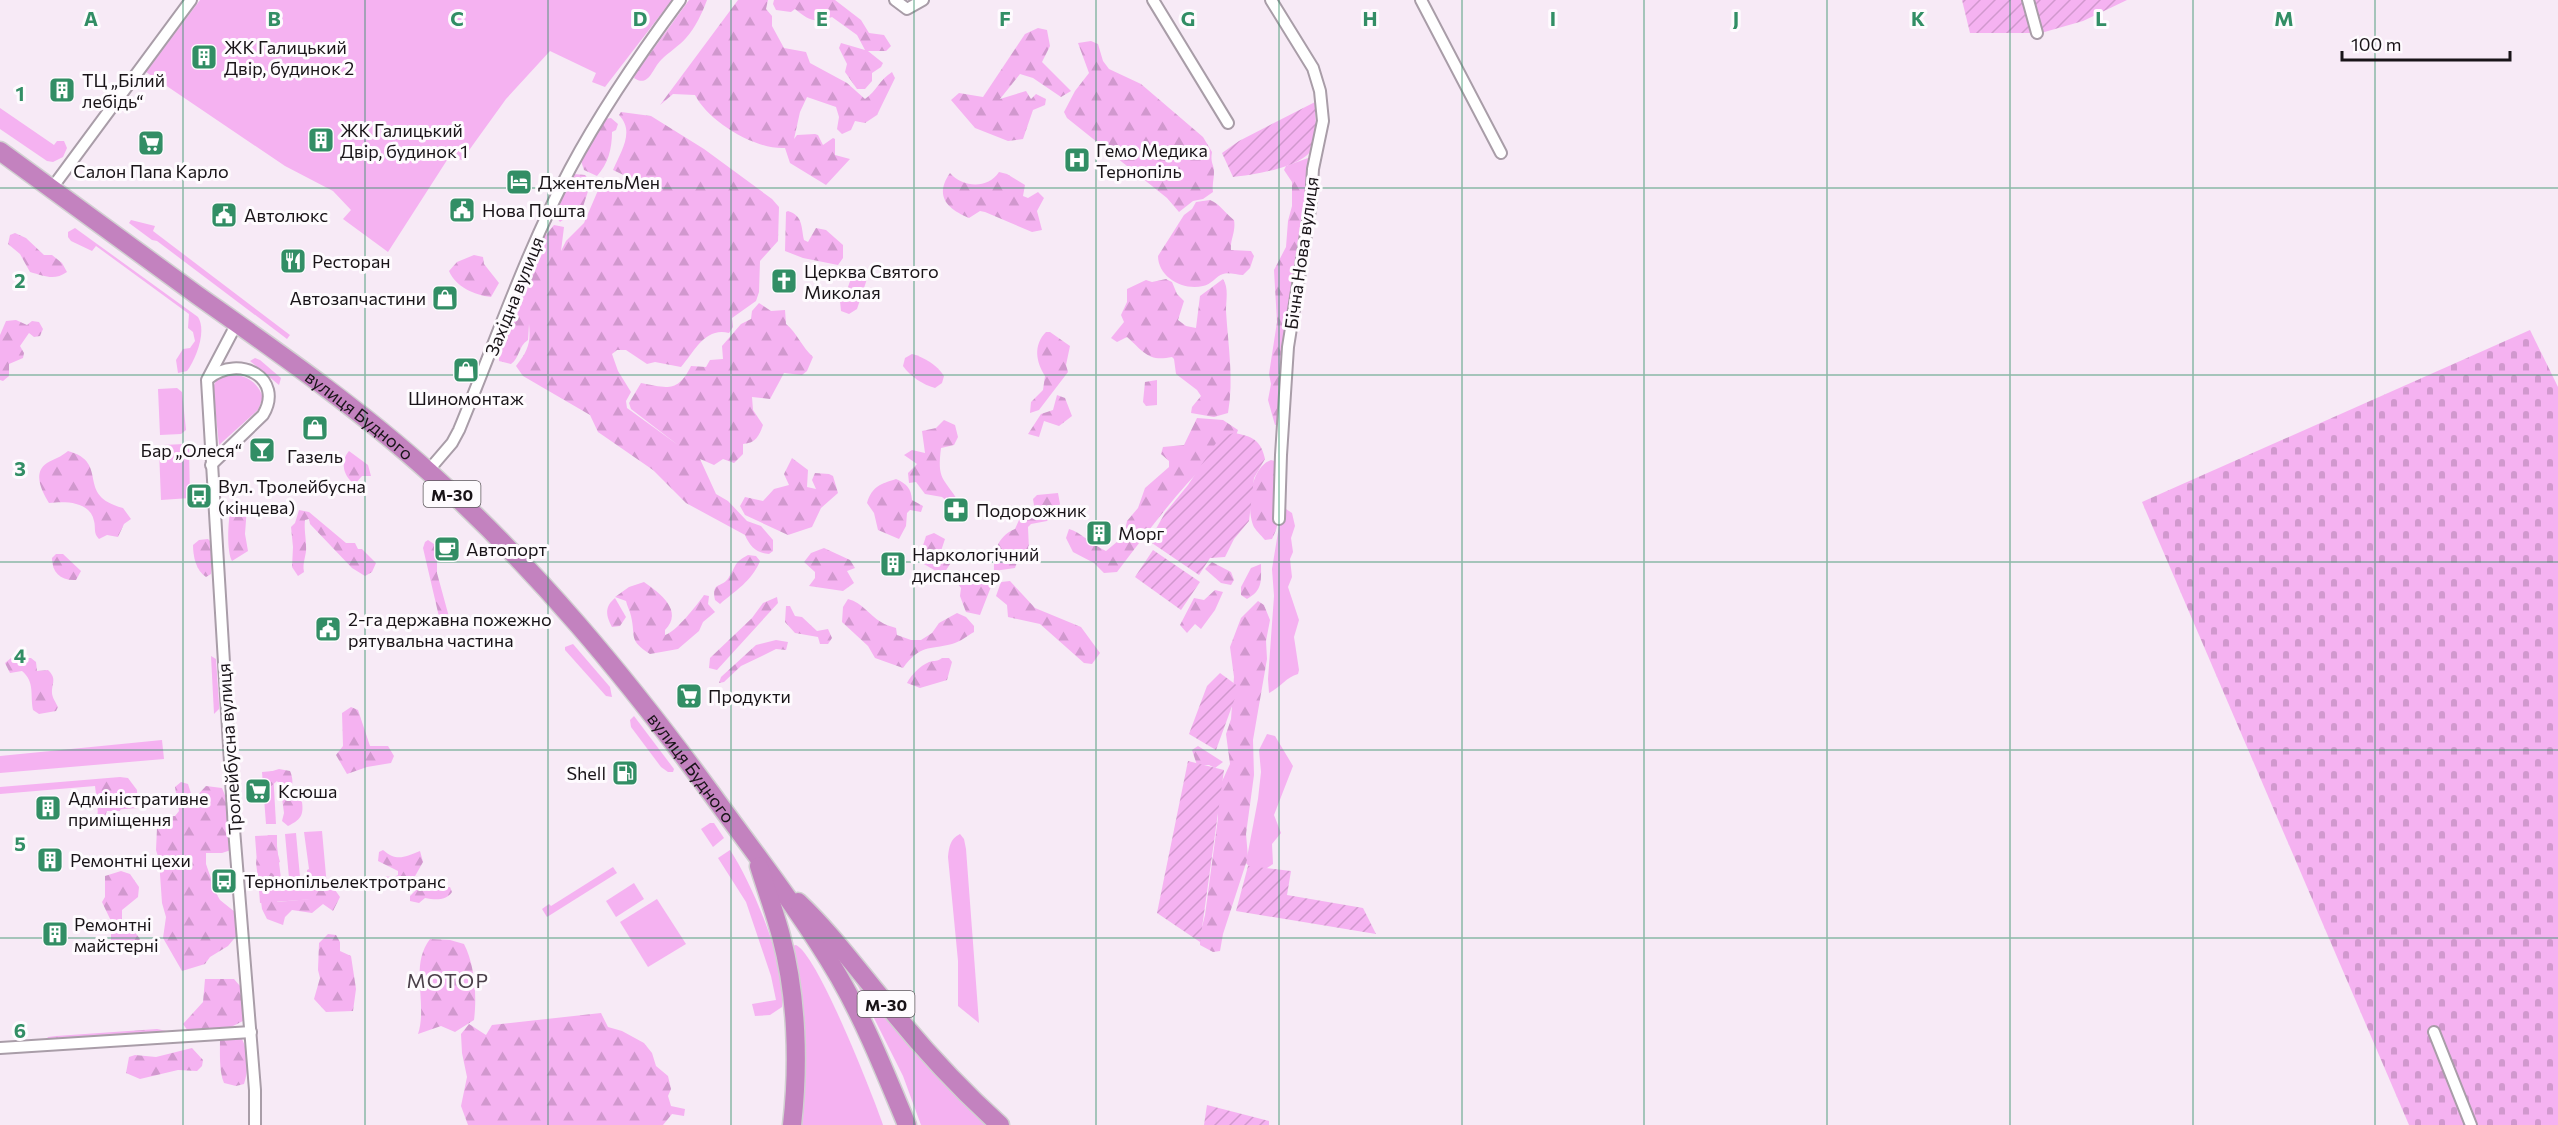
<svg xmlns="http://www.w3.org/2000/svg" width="2558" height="1125" font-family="Commissioner,sans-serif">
<defs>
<pattern id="forest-firs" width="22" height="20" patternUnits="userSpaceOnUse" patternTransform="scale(1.5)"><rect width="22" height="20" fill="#f5b2f1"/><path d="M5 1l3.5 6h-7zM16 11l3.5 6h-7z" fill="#d198ce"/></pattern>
<pattern id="cemetery-stones" width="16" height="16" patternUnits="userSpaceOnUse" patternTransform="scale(1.5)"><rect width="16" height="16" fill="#f5b2f1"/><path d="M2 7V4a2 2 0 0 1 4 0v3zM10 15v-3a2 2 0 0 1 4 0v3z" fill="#d198ce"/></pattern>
<pattern id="garden-furrows" width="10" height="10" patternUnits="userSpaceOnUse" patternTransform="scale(1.5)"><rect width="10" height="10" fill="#f5b2f1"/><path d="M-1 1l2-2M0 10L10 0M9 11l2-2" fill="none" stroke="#d198ce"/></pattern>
</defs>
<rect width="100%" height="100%" fill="#f7eaf6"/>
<!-- grass -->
<g fill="#f5b2f1">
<path d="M200,0H672L605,87L592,82L596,73L550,51L506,99L462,160L449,157L388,252L343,219L351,210L333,191L285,166L146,72Z"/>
<path d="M0,108L54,145L57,141H64L67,148L63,157L53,162L47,161L0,129Z"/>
<path d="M131,220L155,226L153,231L290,335L287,339L157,241L152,240L129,223Z"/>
<path d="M75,228L198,317C207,331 196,359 187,371L178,373L176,360L183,349L190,348L195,341L193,332L188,328L189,314L96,246L92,251L71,241L68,237V232Z"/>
<path d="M912,354C924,357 937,365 944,376L942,383L935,388C923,385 910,376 903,366L905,358Z"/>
<path d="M255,358L260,360L281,378L279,385L250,361Z"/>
<path d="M225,373C244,375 256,379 263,397L258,410L219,445L213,387L217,379Z"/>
<path d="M177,388L182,392L186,430L181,434L160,435L158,389Z"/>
<path d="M184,444L189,448L190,498L161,500L159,450L163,445Z"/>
<path d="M1286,509L1292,513L1295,526L1291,538L1293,552L1290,559L1292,577L1288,587L1299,620L1294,637L1299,670L1298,674C1286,677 1280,688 1269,693L1268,679L1274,596L1272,569L1279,526Z"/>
<path d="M573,644L610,687L612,697L606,696L565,650V647Z"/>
<path d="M211,656L216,659L219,704V709L214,714Z"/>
<path d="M634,716L674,769L673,772H668L661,767L631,727L630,720Z"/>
<path d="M1267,734L1275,736L1293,766L1274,815L1281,833L1272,844L1273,864L1267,868L1251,869L1246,863L1258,799L1261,772L1259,750Z"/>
<path d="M162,740L164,759L0,773V756Z"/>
<path d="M273,771L276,824H266L262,772Z"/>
<path d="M120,777L128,778L137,790L138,808L98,811L95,786L0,794V787Z"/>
<path d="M710,823H714L724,838L713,847L701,829Z"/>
<path d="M322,831L328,898L260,903L255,836L277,835V846L282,887L308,885L307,870L309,869L304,832Z"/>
<path d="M296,833L300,877L289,878L285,834Z"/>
<path d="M960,834L964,839L966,849L979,1023L958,1006V961L948,857C949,847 950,839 960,834Z"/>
<path d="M730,850C752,883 788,967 782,1007L770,1015L755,1016L752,1004L776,1000L771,976L746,902L718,858Z"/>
<path d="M613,867L617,873L547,917L542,909L549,904L551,906Z"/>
<path d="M634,883L644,899L616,917L606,901Z"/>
<path d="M657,899L686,944L648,967L620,922Z"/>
<path d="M796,945C818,955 873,1096 883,1125H798L791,946Z"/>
<path d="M849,968L923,1060L986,1125H921L903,1076Z"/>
</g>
<!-- forest -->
<g fill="url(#forest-firs)">
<path d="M689,0H707C702,13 696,27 686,38C679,46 669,52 661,60C652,69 649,88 634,78L636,73Z"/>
<path d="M738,0H768L766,9L772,16V26L784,48L806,52L810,63L847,83L865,99C877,91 879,80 892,72L895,78L877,115L865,123L855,121L851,130L842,134L837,129L839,117L836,107L807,97L800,112L794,139L797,135L815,134L818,135L823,145L833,138L835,139V155L850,159L826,185L790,163L785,148C755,150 708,121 695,95L673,94L660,105Z"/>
<path d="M774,0H835L861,20L869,33L884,35L891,46L886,51H868L883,63L881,67L872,73V81L865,89H857L845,72L847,64L839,48L841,43L865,50L857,35L832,17C816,24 808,20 795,9L791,12L776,10L773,4Z"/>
<path d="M1038,28L1047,30L1050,46L1042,62L1071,91L1061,97L1033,78L1020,74L1000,99L1026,91L1031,99L1036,94L1046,99L1045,105L1033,110L1023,139L1008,141L975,128L951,100L959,93L983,97L1025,34Z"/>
<path d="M1091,41L1098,44L1103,61L1109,69L1141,84L1203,137L1212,152C1210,163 1214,164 1214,172C1214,179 1212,185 1213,192L1203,199L1193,201L1179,212L1167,198L1067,118L1064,112L1075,91L1089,73L1078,43Z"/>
<path d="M621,112L651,116L704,149L772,199L779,207L778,241L760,261L759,292L756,301L732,318L733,327L729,333C705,327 695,351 681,367L655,362L647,364L626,350H617L612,354L618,371L631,392L626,401L627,408L678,445L631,409L629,403L641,383C667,388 678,393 691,366L706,367L710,360L723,359L722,346L741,324L751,319L752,311L759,303L771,311L785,310L786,324C797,333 802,347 813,357L807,371L802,375L784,373L770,399L752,397L753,410L763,425C759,436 756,443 743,444V454L734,463L723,459L714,465L700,459L716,494L728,501L747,521L761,526L773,540V551L769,554C757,553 750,547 745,535L686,503L653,470L598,432L590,415L523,376L516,366C528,351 531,343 529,324L528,340C518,346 520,358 511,364L499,361V333L520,280L533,266L539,243L554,225L564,227L561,251L566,241L584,223L602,181L611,178L626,190L634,185L632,179L613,170C621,151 635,132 619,115Z"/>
<path d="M611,118L618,124L616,130L612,132C612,149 608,164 597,176L584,170L581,161L604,119Z"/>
<path d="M1308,158H1313L1297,276L1288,313L1290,339L1280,424L1275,425L1268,400L1271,384L1269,374L1277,322L1274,270L1286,247L1288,221L1292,206V182L1284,170L1286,166Z"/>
<path d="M999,172L1007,174L1025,185L1023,196L1028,198L1038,192L1044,198L1037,211L1042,230L1032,232L985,212L980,211L969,218C947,209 934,196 950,173C963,188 988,189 999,172Z"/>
<path d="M574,174L585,175L591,182L580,216L570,215L560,222L554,214L560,196Z"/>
<path d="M1210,200C1220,204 1225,213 1234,220C1236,232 1230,239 1231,250L1251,251L1254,256L1250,268L1243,275C1237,275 1228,272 1223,274C1216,276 1211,285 1203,286C1183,291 1158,277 1158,256L1184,215L1192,209L1196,202Z"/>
<path d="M788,211C803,216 801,226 804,240L808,242L816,228L826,230L843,245V258L838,265L803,258L785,251L786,212Z"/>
<path d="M15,233L26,238L44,255H52L62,263L67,272C54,281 45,276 30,272L20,254L8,244L10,235Z"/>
<path d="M474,255L483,257L484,264L499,283L491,297C474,295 456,287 449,271L457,262Z"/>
<path d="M855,273L862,275L867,279L857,309L849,314L841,311L840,301C850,290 847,282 855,273Z"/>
<path d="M1166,279L1172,282L1177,294L1184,301L1178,320L1186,326L1196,328L1200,296L1223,279C1229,288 1226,300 1226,311C1228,345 1234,379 1228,413L1214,417L1191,413L1192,407L1201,396L1197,390L1176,374L1174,359L1172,357C1148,362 1144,352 1127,337L1117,342L1111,338L1124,322L1121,315L1127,302V289L1146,280L1152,282Z"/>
<path d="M16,320L27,325L32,321L39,322L43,329L40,336L34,337L29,333L20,346L24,353L23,358L9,364V376L3,381L0,380V335L6,321Z"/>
<path d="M1046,332H1050L1070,346L1066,365L1068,372L1039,410L1030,413L1031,402L1043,390L1045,376C1036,362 1033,345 1046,332Z"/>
<path d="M1157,380V405L1146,406L1143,402L1145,382Z"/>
<path d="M1057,395L1065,398L1072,416L1059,426L1044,421L1039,437L1028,434L1041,414L1053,410Z"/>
<path d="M1197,418L1223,420L1238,430C1235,442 1222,449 1213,457C1177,491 1147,533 1117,572L1104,573L1094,563L1073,552L1066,538L1069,529C1080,532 1093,545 1106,551L1124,536L1127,521L1138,508L1145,488L1169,467V461L1161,454L1163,447L1184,445Z"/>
<path d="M944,420L955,425L958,437L954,445L941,448C937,480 943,477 959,502L953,506L942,497L925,494L916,482L909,483L908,473L917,464L904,455L912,450L925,453L922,431L936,428Z"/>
<path d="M68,451C111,463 74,495 123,508L131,519L124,524L118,537L107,535L99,539C93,533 96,528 94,521C90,501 65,501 49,503C42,491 32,473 47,463C54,459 61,457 68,451Z"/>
<path d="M349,451L368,465L371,476H362L355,484C343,477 340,461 349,451Z"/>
<path d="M792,458L808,470L807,487L816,489L812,480L815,473L829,474L833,476L838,493L821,508L812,527L788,535L745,515L740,506L745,497L763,501L774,489L789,485L784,474Z"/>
<path d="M1271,460L1278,462C1278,485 1284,518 1272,539L1265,540C1261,535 1255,530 1253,525C1246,506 1251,467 1271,460Z"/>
<path d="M896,479C907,484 911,488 912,500L923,506L921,512L910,510L907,513L906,526L899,539L878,530L874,513L867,503C872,486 881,484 896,479Z"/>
<path d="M1058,493L1060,504L1047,521L1031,524L1028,527L1029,550L1018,559L1015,568L994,571C994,553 996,537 1015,529L1019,520L1035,512L1033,499L1037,495Z"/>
<path d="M239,501L247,507L245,534L248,551L232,561C226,551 228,515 232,504Z"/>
<path d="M299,510L309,512L346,543H355L358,549H362L376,563L372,572L365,576L352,568L310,524L309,519L305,520C304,530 306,537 306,546C307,555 302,562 304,572L298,576L292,567L293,547L291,527L295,523Z"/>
<path d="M934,533L945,539L941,551L950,564L943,575L922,563L920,555L926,536Z"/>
<path d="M208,539L213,544L211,574L206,577C196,571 193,556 193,545L199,540Z"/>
<path d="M428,540L434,544L437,550V573L449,617L444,626L440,621L423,548L425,542Z"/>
<path d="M824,548L850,560L855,568L847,571L854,583L843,591L809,586L815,578V572L804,562L811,553Z"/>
<path d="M56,554H63L81,571L76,580C61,581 52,573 52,558Z"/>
<path d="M748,555L756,556L760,561C752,581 735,591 720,604L715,600C711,580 723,589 729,577C737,565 733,563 748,555Z"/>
<path d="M1212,562L1231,572L1234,580L1231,585L1221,583L1205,569Z"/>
<path d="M1261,564C1261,581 1263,590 1247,599L1241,595V587L1251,568Z"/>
<path d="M958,570L970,571L977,580L988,576L994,579L980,615L966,612L960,596L961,588L955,580Z"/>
<path d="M1010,581L1035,608L1081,627L1100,653L1092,664L1084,663L1040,624L1008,617L1007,605L996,596L1001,582Z"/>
<path d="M644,582C660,593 684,611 665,630V635C675,633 698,604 704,595L709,596L708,604L715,612L703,622L699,631L678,649L650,654C628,640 636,637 631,616C630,611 627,606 626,601L615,597L629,587Z"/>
<path d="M1215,590L1223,592L1215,610L1201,629L1195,624L1187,633L1180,625L1194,598L1204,600Z"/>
<path d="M777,597L778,603L717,670L709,668L710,658L752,618L763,603Z"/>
<path d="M615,598L626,617L620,626L612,627C606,616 604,607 615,598Z"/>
<path d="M848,599C863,603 869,615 881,622C885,625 891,626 896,628L897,635L911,640H921L932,633L939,623L957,613L966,617L974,626V632C967,636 960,642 952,644C928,650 921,644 903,668L875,658L868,646L842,622L843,607Z"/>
<path d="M1258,601L1264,605L1270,620L1266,641L1267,659L1253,740L1254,775L1246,834L1248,857L1223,934L1220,951L1213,952L1200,945V935L1205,915L1218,818V790L1230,764L1226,734L1231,719L1234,677L1230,647L1241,618Z"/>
<path d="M786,606H790L795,616L802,617L817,631L828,629L832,638L828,644H820L818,637L795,633L785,622Z"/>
<path d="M776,640L788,642L786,650L776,649L762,656L741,666L724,682L719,683L721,677L756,645Z"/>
<path d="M11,658H31L36,662L37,671L48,670C57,679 52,682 52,693C52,697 56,703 58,707L56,711L39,714L33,710C30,694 35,682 22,671L10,673L5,663Z"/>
<path d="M942,658H949L952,662L947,680L920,688L907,683C911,675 920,666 929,662C935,660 937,662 942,658Z"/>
<path d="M351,707L358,710L370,746H388L394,756L391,763L367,767L347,774L336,755L343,746L342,713Z"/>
<path d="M1198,746L1223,762L1215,768L1209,765H1197L1192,750Z"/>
<path d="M279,769L290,771C293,778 295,789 285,792L277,781L270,787L265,786L263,774Z"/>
<path d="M121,779L128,780C134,788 138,794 134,804L122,806L120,811H107L102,824L97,826L99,784L104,780L112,783L116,790L119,788Z"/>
<path d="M181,782L188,784L193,800L206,786L222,788C232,809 230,828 231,850L222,853H206V864L216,893L220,900L235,912L239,922L238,934L228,946L210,957L205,964L182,971L163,938L166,917L162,903L159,860L156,850L157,828L162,817L175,816L179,811L175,787Z"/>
<path d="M294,795L302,802C304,816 300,820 288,826L282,821L284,813L282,798Z"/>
<path d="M268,835H277L275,844L280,862L264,870L274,874L280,888L277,902L310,899L311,888L323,882L333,887L340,897L333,911L323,904L312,913L292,910L285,917L283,925L267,919L262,909L256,863L258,850Z"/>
<path d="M383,850C397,862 404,857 420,851L423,862L414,878H401L396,885L388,888L376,883L377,876L394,877L398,875V871L378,861L379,852Z"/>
<path d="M121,871L130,874L139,887L138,897L122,910V923L134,931L140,939L136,944L117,948L111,942V921L102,902L105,897V876Z"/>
<path d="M450,887L452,892C446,901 435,900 425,898L419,903L410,901V896L416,890Z"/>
<path d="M328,934L336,935L340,942V951L351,956L356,989L353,1011L326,1012L314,999L320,978L318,970L319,943Z"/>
<path d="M430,939L450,940L464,944C475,965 477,997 474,1020L455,1032L441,1026L418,1034C428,1004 409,966 430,939Z"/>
<path d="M205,979H234L240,986L245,1020L229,1028L188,1031L183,1024L203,1002Z"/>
<path d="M601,1013L608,1027L622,1031L644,1043L652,1053L656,1066L668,1076L671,1089L668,1096L671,1106L685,1109L684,1116L672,1114L663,1125H468L461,1106L467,1077L462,1053L461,1034L469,1024L486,1035L492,1025Z"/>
<path d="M157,1029L167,1031L168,1037L45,1041L48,1037L56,1036Z"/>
<path d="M235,1035L242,1039C249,1053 249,1069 244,1084L236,1086L224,1083C219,1072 220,1052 220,1039Z"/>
<path d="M192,1048L203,1060L202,1066L197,1071L178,1070L140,1079L126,1073L129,1057L135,1055L156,1057Z"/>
</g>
<!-- cemetery -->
<path fill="url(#cemetery-stones)" d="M2530,330L2558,387V1125H2409L2142,502Z"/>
<!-- garden -->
<g fill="url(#garden-furrows)">
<path d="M1962,0H2127L2083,21L2041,33H1970Z"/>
<path d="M1315,102C1314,116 1319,132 1314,145C1308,167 1253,175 1233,177L1222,153L1239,141Z"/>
<path d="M1234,433C1252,436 1261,440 1265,459L1254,478L1249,521L1234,539L1225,557L1210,558L1199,575L1149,541L1165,513L1188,485L1220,437Z"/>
<path d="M1153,550L1200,582L1181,610L1135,577Z"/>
<path d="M1220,673L1239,687L1216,750L1189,734L1207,686Z"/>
<path d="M1188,761L1224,770L1200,942L1157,913Z"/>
<path d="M1248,866L1291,871L1287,895L1363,908L1376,934L1236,911Z"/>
<path d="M1207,1105L1269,1121V1125H1204Z"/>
</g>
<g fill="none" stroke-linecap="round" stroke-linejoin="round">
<defs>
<g id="street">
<path d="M895,0L907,9L923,0"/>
<path d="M1153,0L1228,123"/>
<path d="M1271,0L1313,68L1320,91L1323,121L1313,169L1311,203L1288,347L1281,455L1279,519"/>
<path d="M1421,0L1501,153"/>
<path d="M2028,0L2037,33"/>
<path d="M52,188L191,0"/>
<path d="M237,323L207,380L234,829L255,1090V1125"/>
<path d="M209,378C239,354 285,378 263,415L211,465"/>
<path d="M428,471L452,443L459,430C495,343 526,252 570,169C602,109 640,54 680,0"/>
<path d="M2434,1032L2471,1125"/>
<path d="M0,1048L251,1032"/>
</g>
<g id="highway">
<path id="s1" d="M0,151C66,199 131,247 197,295C276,351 357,407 429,472C536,568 626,677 711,793C755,854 801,912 839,977C866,1024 886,1075 907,1125"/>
<path d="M759,866C766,889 775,913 781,936C797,996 799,1065 792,1125"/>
<path d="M798,902C832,934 859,972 889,1007C923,1049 960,1089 1000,1125"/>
</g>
</defs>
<!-- street casing -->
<use href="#street" stroke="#a99da8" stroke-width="14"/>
<!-- highway casing -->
<use href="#highway" stroke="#d1d0d1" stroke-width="21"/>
<!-- street -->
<use href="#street" stroke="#fff" stroke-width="10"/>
<!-- highway -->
<use href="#highway" stroke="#c382bf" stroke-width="18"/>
</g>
<!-- grid -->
<path fill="none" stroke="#328e65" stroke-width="1.5" stroke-opacity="0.55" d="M183,0V1125M365,0V1125M548,0V1125M731,0V1125M914,0V1125M1096,0V1125M1279,0V1125M1462,0V1125M1644,0V1125M1827,0V1125M2010,0V1125M2193,0V1125M2375,0V1125M0,188H2558M0,375H2558M0,562H2558M0,750H2558M0,938H2558"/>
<!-- icons -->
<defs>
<symbol id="building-square" viewBox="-11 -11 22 22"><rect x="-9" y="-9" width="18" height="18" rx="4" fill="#328e65" stroke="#fefbfe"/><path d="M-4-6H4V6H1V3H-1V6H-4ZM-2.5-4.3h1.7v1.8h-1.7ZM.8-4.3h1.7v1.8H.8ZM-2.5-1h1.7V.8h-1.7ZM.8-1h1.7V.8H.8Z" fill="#fff"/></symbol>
<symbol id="supermarket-square" viewBox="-11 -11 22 22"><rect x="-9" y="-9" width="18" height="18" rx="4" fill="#328e65" stroke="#fefbfe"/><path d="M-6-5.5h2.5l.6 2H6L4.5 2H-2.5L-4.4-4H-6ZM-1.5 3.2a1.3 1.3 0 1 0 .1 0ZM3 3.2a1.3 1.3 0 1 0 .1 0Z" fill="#fff"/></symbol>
<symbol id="hospital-square" viewBox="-11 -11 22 22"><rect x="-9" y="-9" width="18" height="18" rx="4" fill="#328e65" stroke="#fefbfe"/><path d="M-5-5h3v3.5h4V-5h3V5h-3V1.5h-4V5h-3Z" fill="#fff"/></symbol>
<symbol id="hotel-square" viewBox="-11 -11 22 22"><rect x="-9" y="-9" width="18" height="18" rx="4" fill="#328e65" stroke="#fefbfe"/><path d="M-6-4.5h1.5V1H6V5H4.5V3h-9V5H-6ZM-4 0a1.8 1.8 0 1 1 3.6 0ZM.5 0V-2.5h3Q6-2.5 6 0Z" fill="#fff"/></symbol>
<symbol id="civic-square" viewBox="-11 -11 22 22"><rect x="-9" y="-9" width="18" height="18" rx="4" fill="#328e65" stroke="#fefbfe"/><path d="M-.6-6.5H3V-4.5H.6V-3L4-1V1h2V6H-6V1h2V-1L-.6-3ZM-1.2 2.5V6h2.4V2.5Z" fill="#fff"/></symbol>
<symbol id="restaurant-square" viewBox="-11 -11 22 22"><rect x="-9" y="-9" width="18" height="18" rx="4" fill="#328e65" stroke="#fefbfe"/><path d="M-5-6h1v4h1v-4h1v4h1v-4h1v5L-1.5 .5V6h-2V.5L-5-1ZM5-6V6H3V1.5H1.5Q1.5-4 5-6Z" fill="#fff"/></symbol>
<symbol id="church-square" viewBox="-11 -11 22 22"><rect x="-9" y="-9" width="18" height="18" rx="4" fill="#328e65" stroke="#fefbfe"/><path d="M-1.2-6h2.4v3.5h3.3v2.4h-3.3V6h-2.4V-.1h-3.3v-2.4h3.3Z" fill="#fff"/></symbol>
<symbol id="shop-square" viewBox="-11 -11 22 22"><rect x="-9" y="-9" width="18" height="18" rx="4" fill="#328e65" stroke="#fefbfe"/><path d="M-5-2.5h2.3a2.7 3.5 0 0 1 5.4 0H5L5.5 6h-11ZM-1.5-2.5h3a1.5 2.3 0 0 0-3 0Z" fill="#fff"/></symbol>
<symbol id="bar-square" viewBox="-11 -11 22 22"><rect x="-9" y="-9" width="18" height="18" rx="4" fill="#328e65" stroke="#fefbfe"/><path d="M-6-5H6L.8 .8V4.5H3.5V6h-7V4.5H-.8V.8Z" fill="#fff"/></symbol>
<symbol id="bus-square" viewBox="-11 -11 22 22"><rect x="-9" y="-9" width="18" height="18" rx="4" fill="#328e65" stroke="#fefbfe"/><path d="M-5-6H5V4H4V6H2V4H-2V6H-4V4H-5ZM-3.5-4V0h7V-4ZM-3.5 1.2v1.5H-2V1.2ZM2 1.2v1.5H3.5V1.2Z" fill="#fff"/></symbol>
<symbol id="pharmacy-square" viewBox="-11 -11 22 22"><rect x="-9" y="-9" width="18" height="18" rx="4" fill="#328e65" stroke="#fefbfe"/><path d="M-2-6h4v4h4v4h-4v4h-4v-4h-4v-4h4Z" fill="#fff"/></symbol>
<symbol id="cafe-square" viewBox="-11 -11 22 22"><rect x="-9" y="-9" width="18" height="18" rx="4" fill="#328e65" stroke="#fefbfe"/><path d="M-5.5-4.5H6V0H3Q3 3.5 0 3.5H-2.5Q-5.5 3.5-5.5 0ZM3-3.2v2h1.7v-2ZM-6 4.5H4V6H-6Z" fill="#fff"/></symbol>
<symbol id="fuel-square" viewBox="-11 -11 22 22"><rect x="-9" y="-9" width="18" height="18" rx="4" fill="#328e65" stroke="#fefbfe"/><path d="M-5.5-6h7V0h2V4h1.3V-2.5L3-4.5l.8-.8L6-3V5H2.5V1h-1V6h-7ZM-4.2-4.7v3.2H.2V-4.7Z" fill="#fff"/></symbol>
</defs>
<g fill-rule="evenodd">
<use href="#building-square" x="189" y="42" width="30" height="30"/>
<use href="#building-square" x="47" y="75" width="30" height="30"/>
<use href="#building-square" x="306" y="125" width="30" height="30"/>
<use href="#supermarket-square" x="136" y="128" width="30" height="30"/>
<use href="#hospital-square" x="1062" y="145" width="30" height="30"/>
<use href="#hotel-square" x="504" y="167" width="30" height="30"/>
<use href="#civic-square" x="447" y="195" width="30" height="30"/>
<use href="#civic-square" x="209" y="200" width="30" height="30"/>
<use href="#restaurant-square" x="278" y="246" width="30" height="30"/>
<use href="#church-square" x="769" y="266" width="30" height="30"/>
<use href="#shop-square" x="430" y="283" width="30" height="30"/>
<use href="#shop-square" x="451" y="355" width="30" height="30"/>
<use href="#shop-square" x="300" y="413" width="30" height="30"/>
<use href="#bar-square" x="247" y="435" width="30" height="30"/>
<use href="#bus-square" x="184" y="481" width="30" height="30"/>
<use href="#pharmacy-square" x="941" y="495" width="30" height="30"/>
<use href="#building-square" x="1084" y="518" width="30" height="30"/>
<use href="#cafe-square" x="432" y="534" width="30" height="30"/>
<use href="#building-square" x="878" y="549" width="30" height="30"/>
<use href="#civic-square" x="313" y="614" width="30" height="30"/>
<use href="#supermarket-square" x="674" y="681" width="30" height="30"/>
<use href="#fuel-square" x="610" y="758" width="30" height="30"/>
<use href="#supermarket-square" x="243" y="776" width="30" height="30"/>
<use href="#building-square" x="33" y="793" width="30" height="30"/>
<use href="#building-square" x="35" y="845" width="30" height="30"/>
<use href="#bus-square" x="209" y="866" width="30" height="30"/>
<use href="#building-square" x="40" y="919" width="30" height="30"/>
</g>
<g text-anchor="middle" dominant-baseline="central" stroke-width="6" stroke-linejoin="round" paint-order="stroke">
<!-- shield labels -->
<g fill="#fefbfe" stroke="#5e595d" stroke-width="1.5">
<rect x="423.5" y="481" width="57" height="26" rx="4.5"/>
<rect x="857.5" y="991" width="57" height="26" rx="4.5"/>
</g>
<g font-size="16" font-weight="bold" fill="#191418">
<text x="452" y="494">М-30</text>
<text x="886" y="1004">М-30</text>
</g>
<!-- poi labels -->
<g font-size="18" fill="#191418" stroke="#fefbfe" text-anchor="start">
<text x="224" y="47">ЖК Галицький<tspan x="224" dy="21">Двір, будинок 2</tspan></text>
<text x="82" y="80">ТЦ „Білий<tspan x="82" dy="21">лебідь“</tspan></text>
<text x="340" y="130">ЖК Галицький<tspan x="340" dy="21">Двір, будинок 1</tspan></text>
<text x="1096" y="150">Гемо Медика<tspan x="1096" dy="21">Тернопіль</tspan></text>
<text x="151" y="171" text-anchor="middle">Салон Папа Карло</text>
<text x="538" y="182">ДжентельМен</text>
<text x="482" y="210">Нова Пошта</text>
<text x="244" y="215">Автолюкс</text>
<text x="312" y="261">Ресторан</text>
<text x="804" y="271">Церква Святого<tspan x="804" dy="21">Миколая</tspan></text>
<text x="426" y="298" text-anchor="end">Автозапчастини</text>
<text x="466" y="398" text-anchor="middle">Шиномонтаж</text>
<text x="242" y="450" text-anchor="end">Бар „Олеся“</text>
<text x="315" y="456" text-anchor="middle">Газель</text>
<text x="218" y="486">Вул. Тролейбусна<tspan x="218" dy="21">(кінцева)</tspan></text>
<text x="976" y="510">Подорожник</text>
<text x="1118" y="533">Морг</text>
<text x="466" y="549">Автопорт</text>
<text x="912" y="554">Наркологічний<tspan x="912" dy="21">диспансер</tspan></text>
<text x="348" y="619">2-га державна пожежно<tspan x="348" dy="21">рятувальна частина</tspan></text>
<text x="708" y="696">Продукти</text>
<text x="606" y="773" text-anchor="end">Shell</text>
<text x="278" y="791">Ксюша</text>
<text x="68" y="798">Адміністративне<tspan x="68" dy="21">приміщення</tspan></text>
<text x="70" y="860">Ремонтні цехи</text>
<text x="244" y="881">Тернопільелектротранс</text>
<text x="74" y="924">Ремонтні<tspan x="74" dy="21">майстерні</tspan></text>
</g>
<!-- street labels -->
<g font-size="18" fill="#191418" stroke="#fefbfe">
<text transform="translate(1301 253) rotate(-82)">Бічна Нова вулиця</text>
<text transform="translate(514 296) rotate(-68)">Західна вулиця</text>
<text stroke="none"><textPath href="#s1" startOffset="446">вулиця Будного</textPath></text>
<text transform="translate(229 749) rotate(-94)">Тролейбусна вулиця</text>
<text stroke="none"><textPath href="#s1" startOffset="932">вулиця Будного</textPath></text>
</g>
<!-- neighbourhood labels -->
<g font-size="20" letter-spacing="1.5" fill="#493f48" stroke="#fefbfe">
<text x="448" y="980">МОТОР</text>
</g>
</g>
<g font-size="20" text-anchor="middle" font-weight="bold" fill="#328e65" stroke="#fefbfe" stroke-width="6" stroke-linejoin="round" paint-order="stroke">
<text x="91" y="26">A</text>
<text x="274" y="26">B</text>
<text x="457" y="26">C</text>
<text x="640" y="26">D</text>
<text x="822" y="26">E</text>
<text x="1005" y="26">F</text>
<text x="1188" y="26">G</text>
<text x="1370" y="26">H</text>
<text x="1553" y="26">I</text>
<text x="1736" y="26">J</text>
<text x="1918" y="26">K</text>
<text x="2101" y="26">L</text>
<text x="2284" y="26">M</text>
<text x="20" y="101">1</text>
<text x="20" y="288">2</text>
<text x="20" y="476">3</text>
<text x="20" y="663">4</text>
<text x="20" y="851">5</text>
<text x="20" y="1038">6</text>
</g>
<!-- scale -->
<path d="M2342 51v9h168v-9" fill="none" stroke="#191418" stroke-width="3"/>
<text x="2351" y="51" font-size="18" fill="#191418" stroke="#fefbfe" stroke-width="4.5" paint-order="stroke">100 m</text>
</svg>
